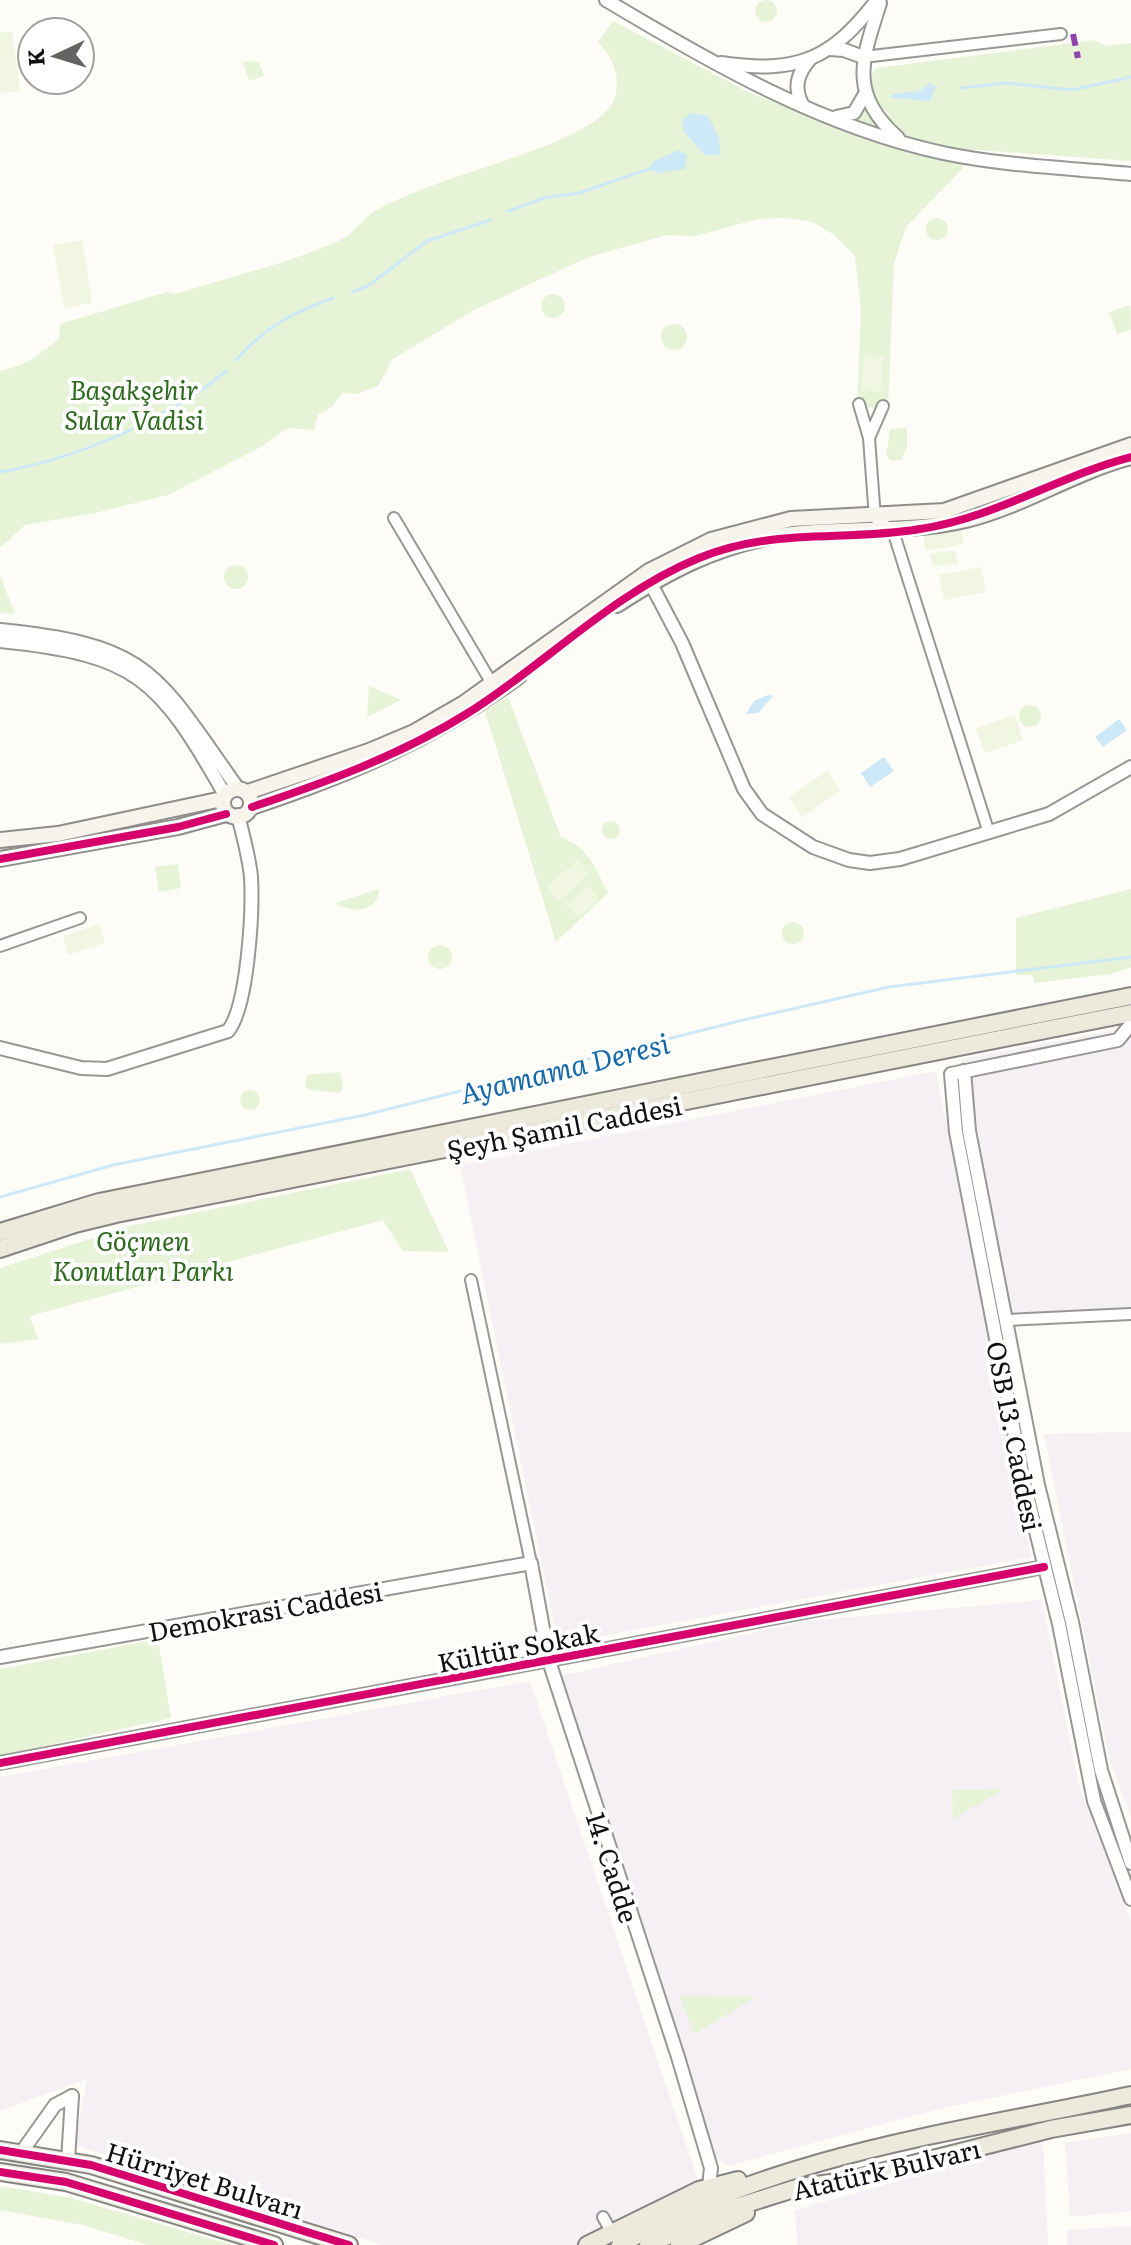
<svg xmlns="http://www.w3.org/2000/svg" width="1131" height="2245" font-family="Literata,serif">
<rect width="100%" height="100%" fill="#fdfcf7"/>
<!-- industrial -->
<g fill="#f5f0f3">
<path d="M1131,1027V1308L1005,1314L962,1059Z"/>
<path d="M936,1071L1031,1557L558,1644L460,1165Z"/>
<path d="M1131,1432V1818L1109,1758L1044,1434Z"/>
<path d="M1042,1600L1079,1786L1131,1922V2069L939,2109L728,2166L714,2155L556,1677L805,1621Z"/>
<path d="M530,1681L698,2180L577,2245H382L75,2145L87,2079L0,2111V1777Z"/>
<path d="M1131,2133V2211L1070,2217L1065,2143Z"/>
<path d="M1043,2140L1048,2245H797L795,2210Z"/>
<path d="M1131,2226V2245H1067V2230Z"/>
</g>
<!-- green -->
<g fill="#e7f3d7">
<circle cx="766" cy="11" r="11"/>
<path d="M613,21L748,92L842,127C852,120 867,112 871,99C875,87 866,77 877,68L1095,40L1105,46L1131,43V161L964,149L963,168L906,227L894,263L888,409L857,406L861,310L855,256L834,235L813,222L786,218L758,219L695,236L667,235L589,257L474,310L393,359L378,386L358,394L342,393L333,406L318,415L314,430L288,428L259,448L168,495L95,513L25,525L0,548V371C24,366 40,355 59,339L60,324L167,292L175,294C229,277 287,264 338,241C353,235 362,219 375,211C392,201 413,193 431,186C471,170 584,141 609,108C625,87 615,58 598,42Z"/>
<path d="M243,61L259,62L264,76L249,81Z"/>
<circle cx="937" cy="229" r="11"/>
<circle cx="553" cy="306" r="12"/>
<path d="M1130,305L1131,329L1117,334L1109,312Z"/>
<circle cx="674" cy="337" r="13"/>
<path d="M907,428V448L901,460L891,461L886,456L890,429Z"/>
<circle cx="236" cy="577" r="12"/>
<path d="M0,575L15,614L0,613Z"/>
<path d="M369,686L401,700L367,717Z"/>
<path d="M508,697L561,837C589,848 595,867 608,893L556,942L485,711Z"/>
<circle cx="1030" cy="716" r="11"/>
<circle cx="611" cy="830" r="9"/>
<path d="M178,864L181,888L159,892L155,867Z"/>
<path d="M379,889C377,914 351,913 335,903Z"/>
<path d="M1131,889V967L1111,974L1034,983L1033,975H1016V918Z"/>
<circle cx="793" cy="933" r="11"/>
<circle cx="440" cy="957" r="12"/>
<path d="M340,1072L343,1086L340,1093L309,1090L305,1086L307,1075Z"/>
<circle cx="250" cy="1100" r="10"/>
<path d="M410,1169L449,1252L403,1251L383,1220L30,1316L38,1339L0,1344V1268L130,1226Z"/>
<path d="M158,1639L171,1718L0,1756V1669Z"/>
<path d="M1005,1789L953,1819L952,1790Z"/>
<path d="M680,1996L756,1997L694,2034Z"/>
<path d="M0,2186L71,2198L232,2245H148L83,2225L0,2210Z"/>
</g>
<!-- pitch -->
<g fill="#f0f6e1">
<path d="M12,31L20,91L0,93V33Z"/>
<path d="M82,240L92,303L64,308L53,245Z"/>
<path d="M864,355L884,357L880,392L861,390Z"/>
<path d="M961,527L964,544L926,551L923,534Z"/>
<path d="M955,550L958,563L933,567L930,554Z"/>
<path d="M981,567L986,592L944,600L939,575Z"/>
<path d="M1015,715L1023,740L984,753L976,728Z"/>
<path d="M827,771L840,791L802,817L789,797Z"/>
<path d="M577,860L589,874L559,901L547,887Z"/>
<path d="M587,885L599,899L578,918L566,905Z"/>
<path d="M99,924L105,943L68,955L63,936Z"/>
</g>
<!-- water -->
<g fill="#cde8f7">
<path d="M930,83L936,87L930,101L891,98L893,94L920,91Z"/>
<path d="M691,113L708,116L719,137L720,155H705L684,132L682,121Z"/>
<path d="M678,150L687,155L685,169L657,173L649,169L653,162Z"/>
<path d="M768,695L773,696L758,713L746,714L754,701Z"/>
<path d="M1119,719L1127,730L1103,747L1095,737Z"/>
<path d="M884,757L894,771L870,787L861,773Z"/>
</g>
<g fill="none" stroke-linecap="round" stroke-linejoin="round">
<!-- stream -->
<g stroke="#cde8f7" stroke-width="3">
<path d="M961,88L1006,83L1072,90L1131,77"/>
<path d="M509,211L544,198L579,193L649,169"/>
<path d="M352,292L368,286L427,241L491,220"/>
<path d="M236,360C265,327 292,313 333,298"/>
<path d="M0,472C75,459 168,420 226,371"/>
<path d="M0,1197L113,1165L365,1115L739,1021L889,987L1131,957"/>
</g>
<defs>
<g id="minor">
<path d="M863,57L1061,34"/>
<path d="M859,404L869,438L875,518L893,531L989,833"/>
<path d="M869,438L883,406"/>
<path d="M394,518L494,687"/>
<path d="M0,946L80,918"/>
<path d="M471,1280L531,1563"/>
<path d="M1007,1320L1131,1314"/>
<path d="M603,2217L612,2233"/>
</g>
<g id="tertiary">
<path d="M606,0C711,63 822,127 943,153C1005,166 1069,168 1131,174"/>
<path d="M880,3C862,60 848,93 898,138"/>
<path d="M830,49L844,50L863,57"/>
<path d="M721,63C797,74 831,60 877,0"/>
<path d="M803,106C793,88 797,74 810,59"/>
<path d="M836,117L854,113L865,94"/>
<path d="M651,584L682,643L744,789L762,814L813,847L849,860L870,863L900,859L1049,814L1131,767"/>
<path d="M0,630C152,645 156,673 239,790"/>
<path d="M0,641C137,655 158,677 225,795"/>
<path d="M1131,1024L1118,1040L951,1074L956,1132L1024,1483L1059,1624L1094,1801L1131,1899"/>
<path d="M0,1048L81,1068L107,1069L228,1031C248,1006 253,910 251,877C249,856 243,836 238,815"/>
<path d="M964,1071L969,1131L1038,1485L1072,1622L1101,1770L1131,1863"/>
<path d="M0,1657L531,1563L549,1661L678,2057L711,2168L709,2187"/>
<path d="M0,1763L1044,1567"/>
<path d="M21,2153L55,2105L72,2096"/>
<path d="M68,2161L72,2096"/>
</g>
<g id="secondary">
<path d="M617,605C666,573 714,547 772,537C837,526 902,535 966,520C1023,506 1074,472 1131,457"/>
<circle cx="237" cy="803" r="14"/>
<path d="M248,792L369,751L414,732L464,703L649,571L711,540L791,519L944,511L1131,445"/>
<path d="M252,807C353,773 433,739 519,676"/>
<path d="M0,840L58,834L222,799"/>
<path d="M0,859L178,827L226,814"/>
</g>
<g id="primary">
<path d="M0,1232L99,1202L1131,996"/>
<path d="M0,1249L75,1224L116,1214L1131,1013"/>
<path d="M0,2150L91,2165L349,2245"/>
<path d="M0,2172L66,2182L274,2245"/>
<path d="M587,2245L699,2190L738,2180"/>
<path d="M620,2245C773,2154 959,2132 1131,2095"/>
<path d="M648,2245L717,2213L800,2187L846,2181L1051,2129L1131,2115"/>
<path d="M679,2245L746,2213"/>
</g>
</defs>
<!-- minor casing -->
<use href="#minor" stroke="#979795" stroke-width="14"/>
<!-- tertiary casing -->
<use href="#tertiary" stroke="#979795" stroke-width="16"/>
<!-- secondary casing -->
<use href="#secondary" stroke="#8e8d8b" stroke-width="18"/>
<!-- primary casing -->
<use href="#primary" stroke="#858482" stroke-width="20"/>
<!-- minor -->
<use href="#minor" stroke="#fffffe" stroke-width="10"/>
<!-- tertiary -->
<use href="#tertiary" stroke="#fffffe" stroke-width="12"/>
<!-- secondary -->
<use href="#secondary" stroke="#f6f4eb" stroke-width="14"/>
<!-- primary -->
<use href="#primary" stroke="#ede9dc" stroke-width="16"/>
<!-- quiet -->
<path stroke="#8e44ad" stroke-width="6" stroke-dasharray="12 6" stroke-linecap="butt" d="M1073,34L1078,58"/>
<defs>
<g id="cycleway">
<path d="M252,807C327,782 401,755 468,713C546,664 613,593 699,558C775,527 843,542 920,529C995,518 1058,476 1131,457"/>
<path d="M0,859L178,827L226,814"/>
<path d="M0,1763L1044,1567"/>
<path d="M0,2150L91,2165L349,2245"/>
<path d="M0,2172L66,2182L274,2245"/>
</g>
</defs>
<!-- cycleway casing -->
<use href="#cycleway" stroke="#fff" stroke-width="13"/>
<!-- cycleway -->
<use href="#cycleway" stroke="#d6006c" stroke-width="8"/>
</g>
<g text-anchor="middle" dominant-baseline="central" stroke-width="8" stroke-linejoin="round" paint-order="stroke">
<!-- park labels -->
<g font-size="26" font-style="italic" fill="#2f6b1f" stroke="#fff">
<text x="134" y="388">Başakşehir<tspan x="134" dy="30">Sular Vadisi</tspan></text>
<text x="143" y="1239">Göçmen<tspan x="143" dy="30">Konutları Parkı</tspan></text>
</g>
<!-- street labels -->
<g font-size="26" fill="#111" stroke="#fff">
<text transform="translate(564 1126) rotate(-11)">Şeyh Şamil Caddesi</text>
<text transform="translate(1016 1436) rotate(79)">OSB 13. Caddesi</text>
<text transform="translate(265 1610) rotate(-10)">Demokrasi Caddesi</text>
<text transform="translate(518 1646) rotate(-11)">Kültür Sokak</text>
<text transform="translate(614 1867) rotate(72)">14. Cadde</text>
<text transform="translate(886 2168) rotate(-13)">Atatürk Bulvarı</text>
<text transform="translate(205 2179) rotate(17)">Hürriyet Bulvarı</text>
</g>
<!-- water labels -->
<g font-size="28" font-style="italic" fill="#1768a6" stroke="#fff">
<text transform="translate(564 1067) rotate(-14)">Ayamama Deresi</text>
</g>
</g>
<!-- north arrow -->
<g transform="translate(56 56) rotate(266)"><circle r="38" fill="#ffffff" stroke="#a0a0a0" stroke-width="2"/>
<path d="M0-6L14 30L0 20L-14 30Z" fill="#646362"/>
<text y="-12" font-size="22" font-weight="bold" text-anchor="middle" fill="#111111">K</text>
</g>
</svg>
